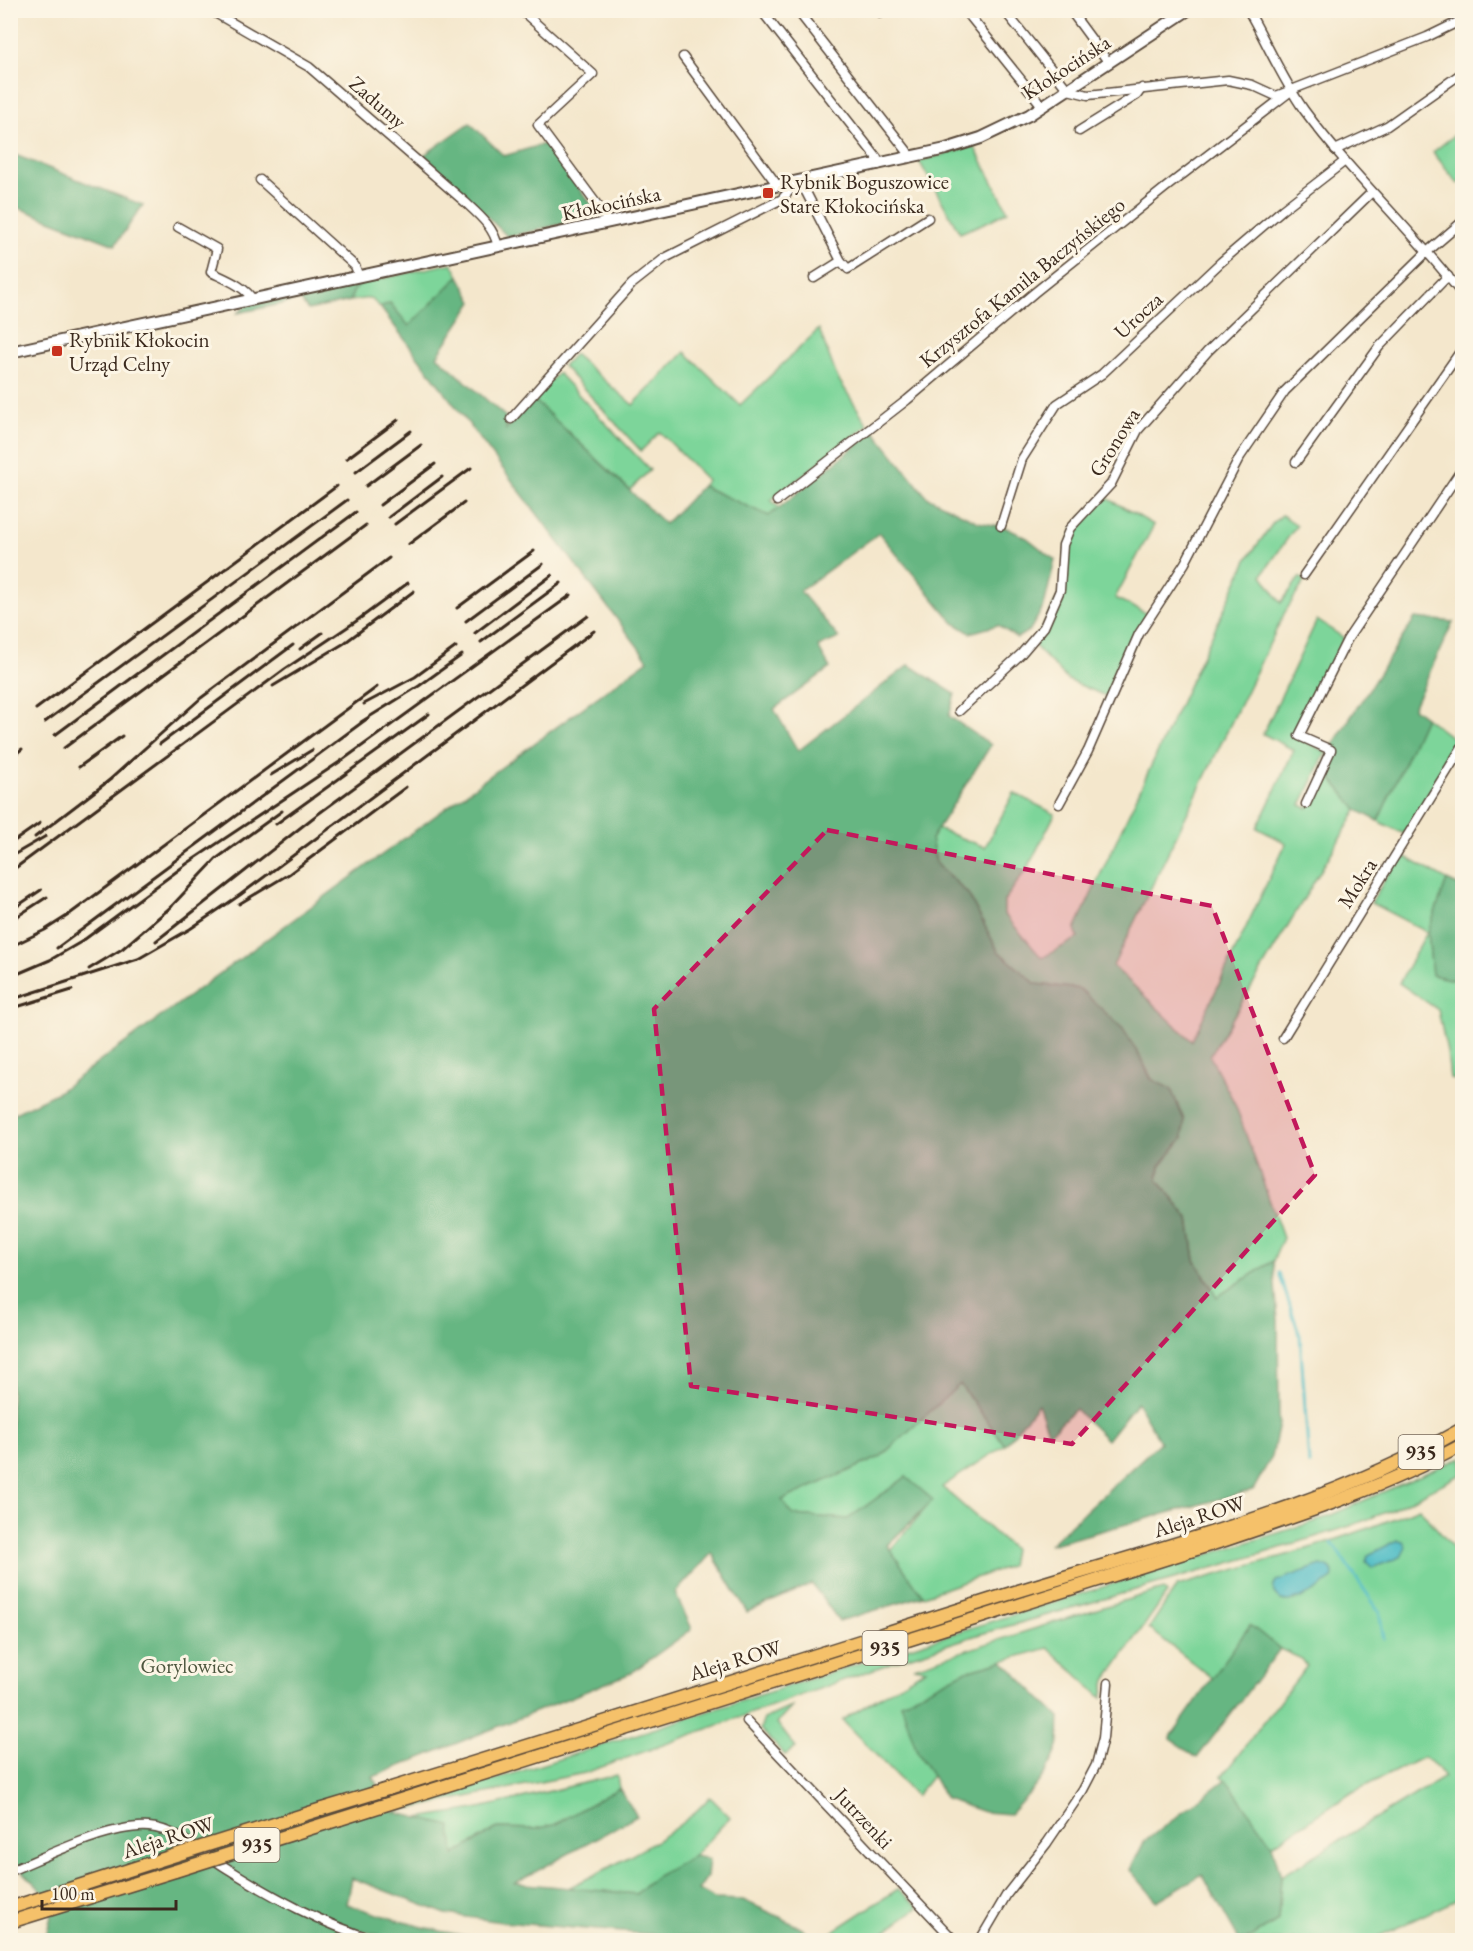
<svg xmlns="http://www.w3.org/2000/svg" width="1473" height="1951" font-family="'EB Garamond',serif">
<rect width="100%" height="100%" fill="#fcf5e5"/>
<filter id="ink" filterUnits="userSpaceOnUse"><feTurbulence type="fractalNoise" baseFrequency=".0167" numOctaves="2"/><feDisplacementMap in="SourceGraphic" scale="12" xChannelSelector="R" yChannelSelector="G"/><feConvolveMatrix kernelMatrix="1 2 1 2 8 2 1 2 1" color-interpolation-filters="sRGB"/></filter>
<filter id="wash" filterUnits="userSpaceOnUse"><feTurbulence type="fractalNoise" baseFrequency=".008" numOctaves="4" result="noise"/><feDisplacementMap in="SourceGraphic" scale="24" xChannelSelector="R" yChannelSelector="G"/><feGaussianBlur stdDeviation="1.35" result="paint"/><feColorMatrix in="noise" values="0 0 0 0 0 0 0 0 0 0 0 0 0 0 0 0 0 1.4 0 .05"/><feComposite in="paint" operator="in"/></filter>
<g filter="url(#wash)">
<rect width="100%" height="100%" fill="#f4e7cc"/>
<!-- green -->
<g fill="#7dd59a" stroke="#5c805c" stroke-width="1.5">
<path d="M1462,129V181L1458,184L1433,152Z"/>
<path d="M974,146L1008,211L989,221L960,233L919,161Z"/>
<path d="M452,263L459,276L408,327L390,303L380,307L370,298L350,301L353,292L361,283Z"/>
<path d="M819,329L837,377L868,425L771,500L779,508L769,516L702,486L707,480L660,432L641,451L563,366L574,354L633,405L685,352L740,405Z"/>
<path d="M558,373L650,470L630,490L533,399Z"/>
<path d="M1107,498L1154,525L1115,598L1148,614L1108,697L1068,680L1033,644L1063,587L1066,546L1074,528L1082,517Z"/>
<path d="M1282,515L1297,525L1262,575L1281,603L1300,577L1305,581L1285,612L1113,966L1192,1041L1286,843L1257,828L1294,750L1263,734L1317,620L1344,638L1296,737L1326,752L1301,805L1308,808L1325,771L1357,810L1210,1056L1235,1104L1283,1238L1273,1261L1217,1297L1195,1260L1189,1219L1158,1180L1160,1167L1183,1138L1139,1055L1080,989L1036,984L998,951L968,894L936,863L931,840L937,829L985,847L1014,793L1055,814L1028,867L1004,901V914L1042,958L1078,938L1075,929L1248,558L1273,523Z"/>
<path d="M1425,717L1459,743L1404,834L1378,821Z"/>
<path d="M1400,854L1447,880L1428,932L1432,975L1462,982V1082L1450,1078L1447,1052L1438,1010L1399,983L1427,932L1371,903Z"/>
<path d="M960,1384L1005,1445L942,1487L1013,1549L1010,1566L923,1596L890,1550L926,1508L887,1545L906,1477L848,1519L792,1515L782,1500L880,1457Z"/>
<path d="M1462,1457V1474L1389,1511L1350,1526L1261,1554L974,1636L905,1658L585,1773L393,1812L970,1628L1320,1520Z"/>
<path d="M1419,1508L1462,1558V1897L1371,1940H1246L1278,1920L1281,1876L1444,1777L1438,1768L1424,1757L1353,1792L1272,1845L1222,1776L1307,1666L1302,1659L1280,1649L1250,1625L1213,1679L1149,1628L1177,1586C1259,1563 1341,1542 1419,1508Z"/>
<path d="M1164,1589L1167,1593L1106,1680L1102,1698L1048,1648L963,1672L916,1749L932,1776L916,1796L842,1720L926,1669L914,1667C997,1641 1080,1613 1164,1589Z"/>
<path d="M793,1706L777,1723L796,1748L785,1755L760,1729L764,1719Z"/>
<path d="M617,1775L619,1788L554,1825L535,1829L497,1828L454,1856L418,1818L476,1809Z"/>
<path d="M710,1797L730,1817L694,1856L655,1877L636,1894L568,1888C605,1870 655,1845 687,1819C695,1813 703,1804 710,1797Z"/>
<path d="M898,1889L919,1907L873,1940H820Z"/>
</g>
<!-- forest -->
<g fill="#66b682" stroke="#507050" stroke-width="1.5">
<path d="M470,123L504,156L544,144L600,215L508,237L424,155Z"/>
<path d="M10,153L143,205L115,245L11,205Z"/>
<path d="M459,276L473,302L437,356L507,418L506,429L533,399L665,524L702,486L769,516L874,431L927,497L978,522L1004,527L1027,538L1055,560L1044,606L1030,630L1017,638L998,625L970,633L954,623L879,533L800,591L839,638L818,647L830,668L774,709L798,751L909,665L955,694L949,716L991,745L931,839L936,863L968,894L998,951L1036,984L1080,989L1123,1029L1139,1055L1151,1079L1171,1089L1184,1120L1183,1138L1160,1166L1158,1180L1189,1219L1195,1260L1217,1297L1273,1261L1278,1320L1279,1424L1272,1456L1253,1490L1049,1545L1160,1442L1137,1402L1107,1440L1075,1409L1049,1434L1038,1404L1005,1445L960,1384L880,1457L782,1500L793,1515L848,1519L906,1477L933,1500L887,1545L923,1596L839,1621L812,1584L747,1612L712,1553L675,1593L692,1629L631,1673L373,1777L394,1812L451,1826L454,1855L497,1828L535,1829L554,1825L619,1788L637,1816L515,1883L636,1894L655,1877L694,1856L709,1859L707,1877L698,1890L714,1899L743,1900L784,1919L822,1940H708L696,1938L502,1922L446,1914L352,1878L347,1904C397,1921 450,1937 503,1940H395L343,1925L340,1936L352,1940H45L54,1904L11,1859V1115L58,1092L648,660L380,307L390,303L409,326Z"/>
<path d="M361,283L353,292L350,301L308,310L300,300L238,313L247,305L340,284Z"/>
<path d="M1415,618L1453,622L1413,708L1425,717L1378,821L1357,810L1323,768L1332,746Z"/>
<path d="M1447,880L1462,887V982L1432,975L1428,932Z"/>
<path d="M1250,1625L1280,1649L1197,1758L1171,1739L1172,1735Z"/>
<path d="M1003,1661L1060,1718C1059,1727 1060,1738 1058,1747C1049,1774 1029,1794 1010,1814L984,1812L946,1799L916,1749L901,1703L963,1672Z"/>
<path d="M1226,1779L1272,1845L1281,1876L1278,1920L1246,1940H1239L1202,1874L1157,1901L1130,1870L1144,1842Z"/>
</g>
<!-- water -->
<g fill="#4fbdc6" stroke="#457472" stroke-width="1.5">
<path d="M1398,1540L1403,1541L1406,1547L1401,1557L1373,1568L1366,1562L1368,1555Z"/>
<path d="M1321,1565C1330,1567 1335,1570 1332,1579C1320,1588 1287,1612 1275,1595C1272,1590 1273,1586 1276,1581Z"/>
</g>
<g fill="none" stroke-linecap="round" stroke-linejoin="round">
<!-- stream -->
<g stroke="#4fbdc6" stroke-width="3">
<path d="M1279,1273L1300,1336L1309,1464"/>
<path d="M1332,1543L1379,1611L1384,1639"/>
</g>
</g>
</g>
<g filter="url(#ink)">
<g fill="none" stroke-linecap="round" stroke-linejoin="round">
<defs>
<g id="minor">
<path d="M210,10L309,67L465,202C479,215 494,227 498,247"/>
<path d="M521,10L593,74L538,125L604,214L607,223"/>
<path d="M761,10L877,158L878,165"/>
<path d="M797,10L907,151L910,158"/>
<path d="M879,10L881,13"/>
<path d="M965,10L1043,107"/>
<path d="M1004,10L1068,90L1088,95L1228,80L1252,85L1276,96L1427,37L1462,20"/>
<path d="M1070,10L1109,63"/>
<path d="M1248,10C1267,43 1282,79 1304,110C1352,175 1412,230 1462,294"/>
<path d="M683,57L778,186"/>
<path d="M1079,131L1137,95L1142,88"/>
<path d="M1335,150L1387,126L1462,73"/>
<path d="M260,180L355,266L359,277"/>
<path d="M178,227L217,249L211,272C225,279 245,286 253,300"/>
<path d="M841,261L848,269L928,218"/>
<path d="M511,419L632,284L665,258L782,199L797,182L806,192L841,261L814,278"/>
<path d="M1296,462L1379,347L1448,276"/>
<path d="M777,501L907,400L1034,293L1165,188L1291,91"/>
<path d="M1001,526L1022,459L1057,404L1102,374L1221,262L1282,210L1345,161"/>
<path d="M1304,575L1462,349"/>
<path d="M959,711L1021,654L1044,627L1060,590L1063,545L1070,528L1111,484L1138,430L1208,351L1372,192"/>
<path d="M1059,804L1088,751L1139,634L1185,563L1240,457L1285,391L1427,252L1462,222"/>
<path d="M1306,804L1331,750L1299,736L1347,640L1462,469"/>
<path d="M1283,1038L1462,747"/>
<path d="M747,1721L954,1940"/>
<path d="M10,1871C47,1856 110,1824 149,1827C176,1829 202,1853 225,1867C273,1897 321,1924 376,1940"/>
<path d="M980,1940L1007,1894L1047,1843L1083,1790L1096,1765L1103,1738L1108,1683"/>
</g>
<g id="tertiary">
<path d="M1456,10L1462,16"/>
<path d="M10,352L946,149L981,138L1029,115L1188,10"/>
</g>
<g id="primary">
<path d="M322,1809C554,1739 784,1665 1015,1592C1166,1545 1324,1508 1462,1429"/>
<path d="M340,1819L1225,1540C1306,1513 1387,1486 1462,1445"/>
<path d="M10,1908L160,1860"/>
<path d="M10,1922L175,1871"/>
</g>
</defs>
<!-- minor casing -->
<use href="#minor" stroke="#574638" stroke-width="11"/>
<!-- tertiary casing -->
<use href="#tertiary" stroke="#574638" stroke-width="14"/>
<!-- primary casing -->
<use href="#primary" stroke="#574638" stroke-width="15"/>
<!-- minor -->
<use href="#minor" stroke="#fff" stroke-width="8"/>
<!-- tertiary -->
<use href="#tertiary" stroke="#fff" stroke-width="10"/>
<!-- primary -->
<use href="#primary" stroke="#f5c16b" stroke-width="12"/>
<!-- rail -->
<g stroke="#3b2a1e" stroke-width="3">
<path d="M346,459L398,420"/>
<path d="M356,472L411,431"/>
<path d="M366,486L421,445"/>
<path d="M380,505L435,464"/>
<path d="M389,517L442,477"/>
<path d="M395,524L471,468"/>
<path d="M409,544L464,503"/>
<path d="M457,608L534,551"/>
<path d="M466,621L543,564"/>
<path d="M475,633L552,575"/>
<path d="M481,642L561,583"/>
<path d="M300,649L322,633"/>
<path d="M273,686L343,644L414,591"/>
<path d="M364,704L415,677L456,647"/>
<path d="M36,709L337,486"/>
<path d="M45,722L347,500"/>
<path d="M361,722L419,686L462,655"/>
<path d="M55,735L356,512"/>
<path d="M10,741L14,738"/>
<path d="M160,744L293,645"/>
<path d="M64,748L366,525"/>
<path d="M10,758L22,749"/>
<path d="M79,767L122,736"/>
<path d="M271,775L312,750"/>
<path d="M106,783L201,698L389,558"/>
<path d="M276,824L429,714"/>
<path d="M35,837L111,779"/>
<path d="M10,844L40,823"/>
<path d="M10,857L46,836"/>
<path d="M10,872L285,669L355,622L408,583"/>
<path d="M239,904L289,874L406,787"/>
<path d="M10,911L41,890"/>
<path d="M167,911L216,859L282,811"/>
<path d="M10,921L47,897"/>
<path d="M156,941L314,817L588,616"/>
<path d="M10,947L45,930L67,916L377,687"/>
<path d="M57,948L368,718"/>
<path d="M89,969L122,949L172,906"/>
<path d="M10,977L50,960L81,942L188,863L344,759L571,595"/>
<path d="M10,1000L138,959L190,929L240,895L594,631"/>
<path d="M10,1009L72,990"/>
</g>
<defs>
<g id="primary-bridge">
<path d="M160,1860L322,1809"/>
<path d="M175,1871L340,1819"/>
</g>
</defs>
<!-- primary-bridge casing -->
<use href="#primary-bridge" stroke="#574638" stroke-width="15" stroke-linecap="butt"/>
<!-- primary-bridge -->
<use href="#primary-bridge" stroke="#f5c16b" stroke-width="12"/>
</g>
</g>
<!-- marked area -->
<path fill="#c2185b" fill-opacity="0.2" stroke="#c2185b" stroke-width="4.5" stroke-dasharray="12 8" stroke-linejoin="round" d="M827,830L1212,906L1315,1175L1072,1444L691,1386L654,1009Z"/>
<!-- markers -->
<g fill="#c8321e" stroke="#fcf5e5" stroke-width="2">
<rect x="762" y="187" width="12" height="12" rx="3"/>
<rect x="51" y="345" width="12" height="12" rx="3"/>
</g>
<g text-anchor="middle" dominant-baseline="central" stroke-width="6" stroke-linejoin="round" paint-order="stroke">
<!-- shield labels -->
<g fill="#fcf5e5" stroke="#75675a" stroke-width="1.5">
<rect x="1398.5" y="1435" width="45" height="34" rx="4.5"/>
<rect x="862.5" y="1631" width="45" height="34" rx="4.5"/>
<rect x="234.5" y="1828" width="45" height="34" rx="4.5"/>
</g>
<g font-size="20" font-weight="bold" fill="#3b2a1e">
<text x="1421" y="1452">935</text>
<text x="885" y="1648">935</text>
<text x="257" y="1845">935</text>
</g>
<!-- street labels -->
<g font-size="21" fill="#3b2a1e" stroke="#fcf5e5">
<text transform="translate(1066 67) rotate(-33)">Kłokocińska</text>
<text transform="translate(378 102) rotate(41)">Zadumy</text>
<text transform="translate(611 203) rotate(-12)">Kłokocińska</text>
<text transform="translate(1022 282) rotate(-39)">Krzysztofa Kamila Baczyńskiego</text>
<text transform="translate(1138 315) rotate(-43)">Urocza</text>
<text transform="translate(1114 442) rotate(-58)">Gronowa</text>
<text transform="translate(1357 883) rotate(-58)">Mokra</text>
<text transform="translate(1199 1516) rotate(-18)">Aleja ROW</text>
<text transform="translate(735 1660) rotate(-17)">Aleja ROW</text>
<text transform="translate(864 1818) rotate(47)">Jutrzenki</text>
<text transform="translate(168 1837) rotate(-18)">Aleja ROW</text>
</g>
<!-- poi labels -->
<g font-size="21" fill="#3b2a1e" stroke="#fcf5e5" text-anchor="start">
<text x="780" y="181">Rybnik Boguszowice<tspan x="780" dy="24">Stare Kłokocińska</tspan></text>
<text x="69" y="339">Rybnik Kłokocin<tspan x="69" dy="24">Urząd Celny</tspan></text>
</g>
<!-- park labels -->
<g font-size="21" fill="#4c553d" stroke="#fcf5e5">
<text x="187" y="1665">Gorylowiec</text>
</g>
</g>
<!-- margin -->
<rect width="1473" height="1951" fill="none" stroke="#fcf5e5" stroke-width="36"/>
<!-- scale -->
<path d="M42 1900v9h134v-9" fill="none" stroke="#3b2a1e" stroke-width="3"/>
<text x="51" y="1900" font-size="18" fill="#3b2a1e" stroke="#fcf5e5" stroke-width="4.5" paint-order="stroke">100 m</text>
</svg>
